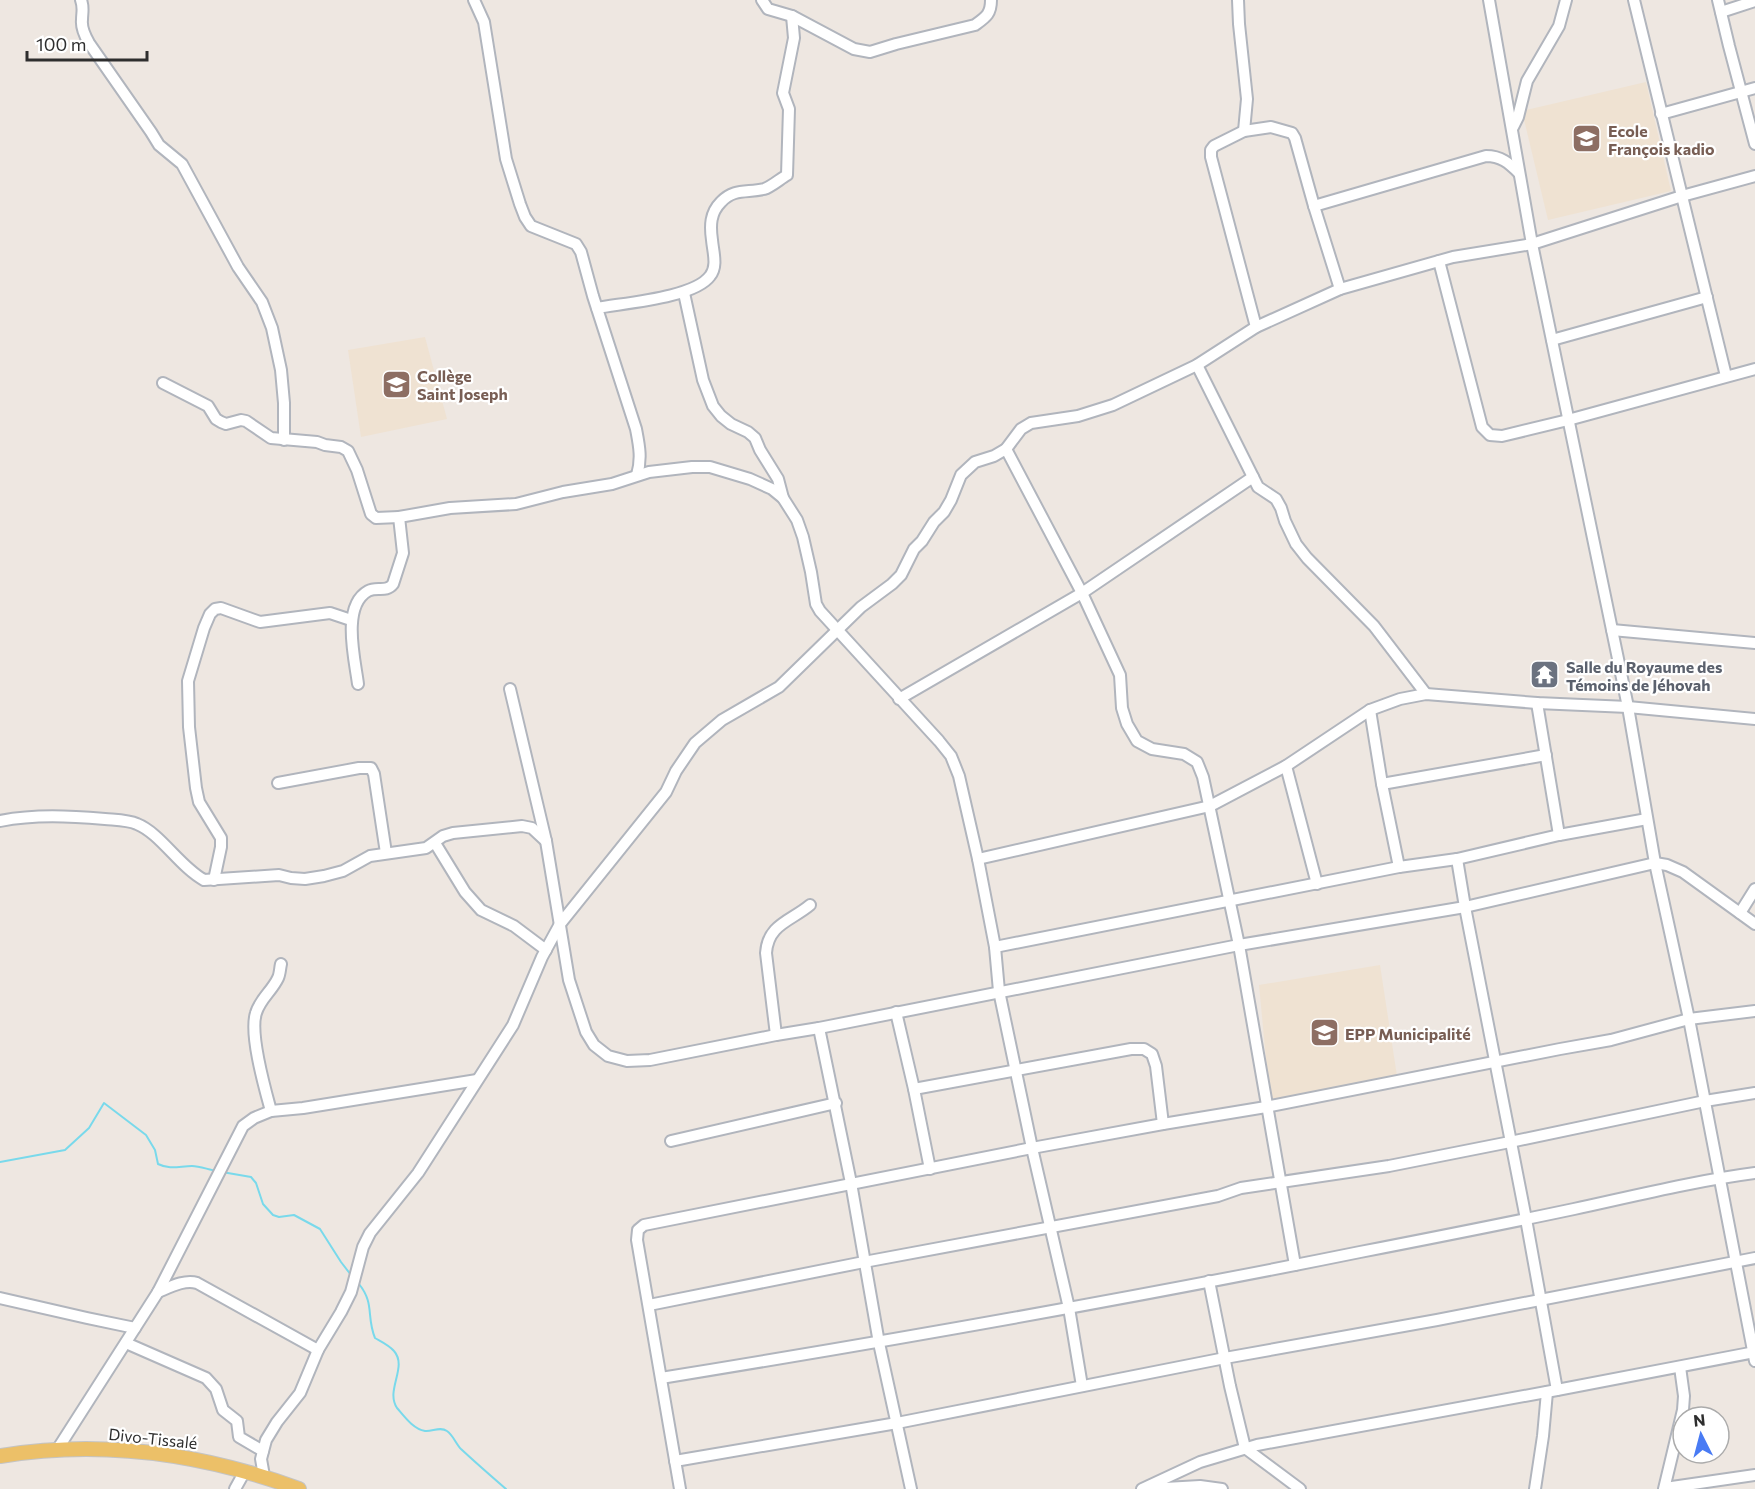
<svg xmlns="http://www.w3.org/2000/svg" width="1755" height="1489" font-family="Commissioner,sans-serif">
<rect width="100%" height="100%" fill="#eee7e1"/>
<!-- education -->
<g fill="#efe2d2">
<path d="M1646,82L1671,191L1548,220L1522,111Z"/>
<path d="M425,337L447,419L361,437L348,350Z"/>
<path d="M1380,965L1397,1076L1270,1101L1259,985Z"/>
</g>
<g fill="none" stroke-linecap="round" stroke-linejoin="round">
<!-- stream -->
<g stroke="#79d9eb" stroke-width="2">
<path d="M0,1162L65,1150L89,1128L104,1103L146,1135L155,1150L158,1164C170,1170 180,1166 192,1166C200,1166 209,1170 217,1171"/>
<path d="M222,1172L251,1177L256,1183L263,1204L273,1215L279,1217L294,1215L320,1229L341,1262L351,1275"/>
<path d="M359,1284C375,1304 366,1316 375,1338C382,1342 389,1345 394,1351C408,1367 385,1390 397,1408C404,1416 413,1429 425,1431C432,1432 440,1426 447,1431C453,1435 456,1444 461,1449C476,1463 491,1476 506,1489"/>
</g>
<defs>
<g id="minor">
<path d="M81,0C84,8 82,12 82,20C81,28 85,36 89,43L151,132L159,145L182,164L238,267L262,302L272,328L281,370L284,403V440"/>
<path d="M474,0L484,22L506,159L520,204L525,217L531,226L576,244L581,252L593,296L636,429C639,445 642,458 637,475"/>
<path d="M762,0L768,9L792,16L854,49L870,52L896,44L975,25C986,17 991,14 991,0"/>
<path d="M1238,0L1239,24L1247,99L1244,131"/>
<path d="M1489,0L1532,244L1628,707L1655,863L1689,1019L1755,1361"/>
<path d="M1634,0L1726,376"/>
<path d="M1718,0L1729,46L1755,144"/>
<path d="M1721,12L1755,1"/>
<path d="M1661,114L1755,88"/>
<path d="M1513,127L1518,117L1527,81L1559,26L1566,0"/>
<path d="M1314,206L1486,156C1501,156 1509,163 1519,173"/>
<path d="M1439,261L1482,427L1490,435L1502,436L1568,420L1755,369"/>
<path d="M684,293L703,380L713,406L721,416L731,424L748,432L755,438L760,450L778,479L783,498"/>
<path d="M597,308C623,303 694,298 710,276C718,266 713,252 712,240C710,226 710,213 721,202C734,188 747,193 764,189C771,187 780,179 787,175L789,109L783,93L794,38L792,16"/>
<path d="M1256,327L1211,157V150L1214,146L1244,131L1271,127L1292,133L1295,138L1314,206L1340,289"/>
<path d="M1552,340L1707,297"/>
<path d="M1197,365L1258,487L1276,499L1281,508L1285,521L1296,544L1307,558L1374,626L1426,694"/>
<path d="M163,383L208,406L216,419L221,422L226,424L241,420L246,421L271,438L317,442L325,445L341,447L348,451L357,470L371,514L376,518L399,517"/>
<path d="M1006,449L1082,593L1120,675L1122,708L1127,724L1137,741L1152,749L1184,754L1197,762L1203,777L1239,945L1295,1265"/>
<path d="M1612,630L1755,643"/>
<path d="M358,684C355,660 341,606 368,591C377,586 386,593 393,584L403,553L399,517L450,508L516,504L563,492L612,484L649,472L692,467H710L750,479L772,489L783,498L797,520L803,537L811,572L816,604L820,611L939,741L951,756L959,776L978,859L995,947L999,991L1032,1148L1069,1308L1082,1386"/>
<path d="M510,689L546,841L569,980L586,1032L594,1045L608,1056L627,1061L650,1060L776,1035L819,1028L1239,945L1465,907L1655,863L1667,865L1683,872L1755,924"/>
<path d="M899,699L1082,593L1253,477"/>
<path d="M1537,703L1559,835"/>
<path d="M1370,710L1382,784L1399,867"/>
<path d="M1286,766L1317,884"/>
<path d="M278,783L359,768H371L374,774L386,853"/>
<path d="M1382,784L1546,755"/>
<path d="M0,821C35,814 70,816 105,819C115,820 128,820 137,824C160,833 180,867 204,880L279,875L291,878L305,879L324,876L343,871L370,856L426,848L443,836L453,833L522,826L532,828L546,841"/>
<path d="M435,843L465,892L481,910L514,926L546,950"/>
<path d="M978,859L1210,806L1286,766L1370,710L1400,699L1426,694L1537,703L1628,707L1755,719"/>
<path d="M1457,859L1465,907L1526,1219L1557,1390"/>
<path d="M214,880L221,847V838L199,802L196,788L189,727L188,681L204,628L210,614L215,609L221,608L260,622L330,613L351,620"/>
<path d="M1740,913L1755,889"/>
<path d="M995,947L1399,867L1457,859L1559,835L1647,819"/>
<path d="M896,1012L914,1089L930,1169"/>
<path d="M819,1028L851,1183L879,1343L911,1489"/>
<path d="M776,1035L766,953C768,924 791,921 810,905"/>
<path d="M914,1089L1131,1049H1144L1152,1054L1156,1066L1163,1124"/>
<path d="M271,1111C265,1089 249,1034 256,1013C260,999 272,991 278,978C280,974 280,968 281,964"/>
<path d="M671,1141L836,1103"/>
<path d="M1209,1281L1230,1386L1245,1448L1300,1489"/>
<path d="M158,1292C170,1287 185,1279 197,1283L318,1350"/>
<path d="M0,1298L87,1318L135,1328"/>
<path d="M649,1305L864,1262L1218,1196L1241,1188L1389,1166L1510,1142L1705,1101L1755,1093"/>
<path d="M126,1343L206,1378L216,1389L223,1410L237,1421L239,1437L263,1451"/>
<path d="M661,1378C895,1340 1128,1299 1360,1252C1432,1238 1503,1224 1574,1209C1634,1196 1694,1181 1755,1173"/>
<path d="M57,1450L158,1292L243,1126L254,1118L271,1111L303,1108L477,1080"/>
<path d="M675,1461L897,1423L1225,1358L1437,1320L1755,1258"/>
<path d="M264,1476L261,1459L266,1440L277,1422L300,1393L318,1350L341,1312L351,1292L363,1247L370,1233L418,1173L513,1025L542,957L560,924L666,792L676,771L695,743L722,720L779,687L861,607L892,584L901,575L914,549L922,541L934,522L944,512L951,500L961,475L975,462L994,456L1006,449L1021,429L1031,423L1078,416L1113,405L1197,365L1256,327L1340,289L1453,257L1532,244L1682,196L1755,176"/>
<path d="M1665,1488L1755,1475"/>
<path d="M235,1489L245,1471"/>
<path d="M680,1489L637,1240L638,1230L644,1225L1032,1148L1163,1124L1266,1107L1560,1049L1611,1040L1689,1019L1755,1011"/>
<path d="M1142,1489L1200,1462L1257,1445L1557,1390L1755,1352"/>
<path d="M1148,1489L1200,1486L1222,1489"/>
<path d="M1535,1489L1543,1436L1547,1392"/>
<path d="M1664,1489L1683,1410L1684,1396L1680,1367"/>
</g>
<path id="major" d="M0,1456C103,1439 201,1453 299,1489"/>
</defs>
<!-- minor casing -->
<use href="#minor" stroke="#b1b5bd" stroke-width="14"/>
<!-- major casing -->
<use href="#major" stroke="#c4c4c4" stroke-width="16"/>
<!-- minor -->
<use href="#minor" stroke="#fff" stroke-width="10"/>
<!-- major -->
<use href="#major" stroke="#ecc068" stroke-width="14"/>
</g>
<!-- icons -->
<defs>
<symbol id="school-square" viewBox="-11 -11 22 22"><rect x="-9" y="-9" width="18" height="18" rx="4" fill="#8d6e63" stroke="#fff"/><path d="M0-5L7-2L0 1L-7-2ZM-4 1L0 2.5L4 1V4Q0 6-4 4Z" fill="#fff"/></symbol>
<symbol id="temple-square" viewBox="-11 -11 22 22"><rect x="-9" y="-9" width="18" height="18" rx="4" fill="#6b7280" stroke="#fff"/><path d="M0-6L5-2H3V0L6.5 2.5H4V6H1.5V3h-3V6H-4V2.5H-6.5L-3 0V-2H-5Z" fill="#fff"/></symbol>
</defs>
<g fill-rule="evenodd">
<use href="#school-square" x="1570" y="122" width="33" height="33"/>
<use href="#school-square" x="380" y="368" width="33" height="33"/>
<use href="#temple-square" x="1528" y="658" width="33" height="33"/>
<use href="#school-square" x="1308" y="1016" width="33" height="33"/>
</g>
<g text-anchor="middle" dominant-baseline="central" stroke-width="4.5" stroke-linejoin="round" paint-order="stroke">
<!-- education labels -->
<g font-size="16" font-weight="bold" fill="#785e54" stroke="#fff" text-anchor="start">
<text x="1608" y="130">Ecole<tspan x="1608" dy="18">François kadio</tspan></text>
<text x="417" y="375">Collège<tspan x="417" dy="18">Saint Joseph</tspan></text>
<text x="1345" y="1033">EPP Municipalité</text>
</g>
<!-- worship labels -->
<g font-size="16" font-weight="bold" fill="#5b616d" stroke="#fff" text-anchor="start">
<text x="1566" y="666">Salle du Royaume des<tspan x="1566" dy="18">Témoins de Jéhovah</tspan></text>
</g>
<!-- street labels -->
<g font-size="16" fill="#2e2e2e" stroke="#fff">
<text transform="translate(153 1438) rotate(6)">Divo-Tissalé</text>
</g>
</g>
<!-- north arrow -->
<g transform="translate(1701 1435) rotate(354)"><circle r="28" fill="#ffffff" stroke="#ababab" stroke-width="1.5"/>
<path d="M0-4.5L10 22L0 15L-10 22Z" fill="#497bf4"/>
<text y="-9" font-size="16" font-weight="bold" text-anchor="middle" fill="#2e2e2e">N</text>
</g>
<!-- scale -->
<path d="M27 51v9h120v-9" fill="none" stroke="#2e2e2e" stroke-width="3"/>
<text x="36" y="51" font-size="18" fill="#2e2e2e" stroke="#ffffff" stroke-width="4.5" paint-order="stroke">100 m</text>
</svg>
